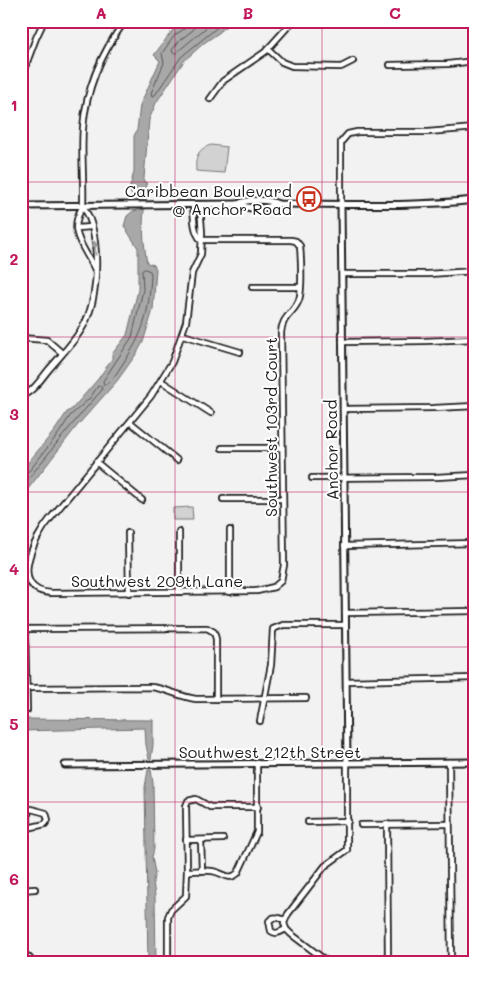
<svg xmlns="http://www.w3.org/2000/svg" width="496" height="984" font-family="Mali,sans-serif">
<rect width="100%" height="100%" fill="#f2f2f2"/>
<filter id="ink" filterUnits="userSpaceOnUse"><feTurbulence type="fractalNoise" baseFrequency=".02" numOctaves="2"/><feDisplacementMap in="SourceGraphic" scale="10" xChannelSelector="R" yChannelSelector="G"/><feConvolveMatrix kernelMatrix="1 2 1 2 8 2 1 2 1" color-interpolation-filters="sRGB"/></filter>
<g filter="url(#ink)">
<!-- green -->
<g fill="#d2d2d2" stroke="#777">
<path d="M211,145L227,147L224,173L196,171C195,158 197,149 211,145Z"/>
<path d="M192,507L193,520H173V508Z"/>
</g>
<!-- water -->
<g fill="#a8a8a8" stroke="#707070">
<path d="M186,21H234L222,29L220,32L204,43L184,61L156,103L149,120L144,178V182L147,183L145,197L147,199C140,215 144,246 147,263L154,265L156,269L153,310L143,342L137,353L117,381L77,426L21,498V471L55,430L67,412L72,409L98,379L112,359V354L127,335L138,290V248L124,226L127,216L133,211L138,210L137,200L133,197L129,190L134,172V136L137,130L140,105L160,61L154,55L172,31Z"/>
<path d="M21,719L153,720V745L151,759H149L146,745L145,728L21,731Z"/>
<path d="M148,770H151L153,783L154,849L152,857L155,873L153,881L155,896L156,963H148L145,787Z"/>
</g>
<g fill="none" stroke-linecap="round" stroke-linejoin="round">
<!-- shore -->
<g stroke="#545454" stroke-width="1">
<path d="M189,21L187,27L175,35L162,53L164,63L151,93L152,96L155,95L181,57L225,21"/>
<path d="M195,21L193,30L180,40L172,50L173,53H176L214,21"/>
<path d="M145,269L150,271L151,274C149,314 144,333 122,365C117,372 112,382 104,385L103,381L132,337L143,290L142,271Z"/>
<path d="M21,474H25L30,470L59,433L70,416L90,398L98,386H101L102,390C75,420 47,455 21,488"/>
</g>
<defs>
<g id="minor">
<path d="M268,49L282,62L292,66L341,67L353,61"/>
<path d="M390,65L448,64L475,61"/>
<path d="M21,78L36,38L44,21"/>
<path d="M210,99L223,81L265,52L293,21"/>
<path d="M341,204V142L348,134L357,132H428L475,128"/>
<path d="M193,205C194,217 193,231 201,240"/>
<path d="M200,205L202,233L201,254L192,273L186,322L172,362L151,396L50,519C35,537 7,590 51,593L257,591L274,587L281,581L284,565L281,333C282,316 292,315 298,302C303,293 301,258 300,246L296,241L291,240H201"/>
<path d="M77,228L91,227"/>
<path d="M95,270C85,247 66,233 83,206C84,180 81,154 83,128C86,89 102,52 125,21"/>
<path d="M342,274H428L475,271"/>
<path d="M252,287H300"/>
<path d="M183,335L240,352"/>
<path d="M21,338L47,340L62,353"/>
<path d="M342,342L424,341L475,339"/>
<path d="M161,381L211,413"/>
<path d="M21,396C34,392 42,377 51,367C63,353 78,338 86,321C99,292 101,232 83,206"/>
<path d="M343,409L434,408L475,406"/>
<path d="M130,422L177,460"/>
<path d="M222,448H282"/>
<path d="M96,462L142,500"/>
<path d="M312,478L436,477L475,475"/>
<path d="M223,499H283"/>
<path d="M230,530V592"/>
<path d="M179,532V592"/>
<path d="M128,533L129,593"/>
<path d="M344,546L475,543"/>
<path d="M345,613L475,611"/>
<path d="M21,629L207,628L214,632L216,639V699"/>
<path d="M25,629L27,710"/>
<path d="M346,681L475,678"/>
<path d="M26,688L150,687C166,688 180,697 196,699L306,698"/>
<path d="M260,721L271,665L273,629L283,625H345"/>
<path d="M449,762L451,963"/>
<path d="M31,809L46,813L48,820L45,824L28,828V811Z"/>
<path d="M308,822L348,821"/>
<path d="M387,824L388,963"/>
<path d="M361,825L449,824"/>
<path d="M186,840L223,839"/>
<path d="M201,840L202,871"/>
<path d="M187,871L186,806L188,801L196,799L210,807H258"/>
<path d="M21,890L35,889"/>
<path d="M285,920C279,918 274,915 269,921L271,931C276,935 280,932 286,929"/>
<path d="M21,954C27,954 30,958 33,963"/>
<path d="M168,963V917L171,910L186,896L187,871C195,871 204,870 212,871C223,872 228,882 238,873L257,832V763"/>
<path d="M329,963L291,934L286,929L284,923L288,914L325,866L347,850V763"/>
</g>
<g id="tertiary">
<path d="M238,204C247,199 268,199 278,204C343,204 411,207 475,200"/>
<path d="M341,204L347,763"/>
<path d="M21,206L238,204C249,210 267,209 278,204"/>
<path d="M65,765L475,762"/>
</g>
</defs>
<!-- minor casing -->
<use href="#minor" stroke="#1c1c1c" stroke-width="8"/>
<!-- tertiary casing -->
<use href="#tertiary" stroke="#1c1c1c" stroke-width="9"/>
<!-- minor -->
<use href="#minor" stroke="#fff" stroke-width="4.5"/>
<!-- tertiary -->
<use href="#tertiary" stroke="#fff" stroke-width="5"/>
</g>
<!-- one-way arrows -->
<defs><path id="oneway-solid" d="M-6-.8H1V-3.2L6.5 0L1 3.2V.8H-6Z" transform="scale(1.25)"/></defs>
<use fill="#999" href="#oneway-solid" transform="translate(95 248) rotate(-95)"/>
</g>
<!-- grid -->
<path fill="none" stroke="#c2185b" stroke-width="1" stroke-opacity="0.55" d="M175,21V963M322,21V963M21,182H475M21,337H475M21,492H475M21,647H475M21,802H475"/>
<!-- icons -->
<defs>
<symbol id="bus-ring" viewBox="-11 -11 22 22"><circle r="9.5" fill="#fff" stroke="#c8321e" stroke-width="1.5"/><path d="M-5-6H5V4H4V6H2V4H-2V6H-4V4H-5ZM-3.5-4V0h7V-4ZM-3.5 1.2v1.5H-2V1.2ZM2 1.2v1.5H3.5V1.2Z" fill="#c8321e"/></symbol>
</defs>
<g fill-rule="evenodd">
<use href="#bus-ring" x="295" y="185" width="28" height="28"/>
</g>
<g text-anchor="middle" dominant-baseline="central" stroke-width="4" stroke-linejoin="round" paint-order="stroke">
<!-- poi labels -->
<g font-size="16" fill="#1c1c1c" stroke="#fff" text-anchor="end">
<text x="292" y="190">Caribbean Boulevard<tspan x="292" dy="18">@ Anchor Road</tspan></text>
</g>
<!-- street labels -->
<g font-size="16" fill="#1c1c1c" stroke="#fff">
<text transform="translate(270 427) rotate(-90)">Southwest 103rd Court</text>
<text transform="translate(331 450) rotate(-91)">Anchor Road</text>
<text x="157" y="580">Southwest 209th Lane</text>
<text x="270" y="751">Southwest 212th Street</text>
</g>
</g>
<!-- margin -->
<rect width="496" height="984" fill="none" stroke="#fff" stroke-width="55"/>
<rect x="28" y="28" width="440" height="928" fill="none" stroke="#c2185b" stroke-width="2"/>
<g font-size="16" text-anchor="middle" font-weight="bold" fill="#c2185b">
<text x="101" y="19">A</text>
<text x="248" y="19">B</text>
<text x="395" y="19">C</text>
<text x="14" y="111">1</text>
<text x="14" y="265">2</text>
<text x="14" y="420">3</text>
<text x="14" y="575">4</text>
<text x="14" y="730">5</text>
<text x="14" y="885">6</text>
</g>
</svg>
